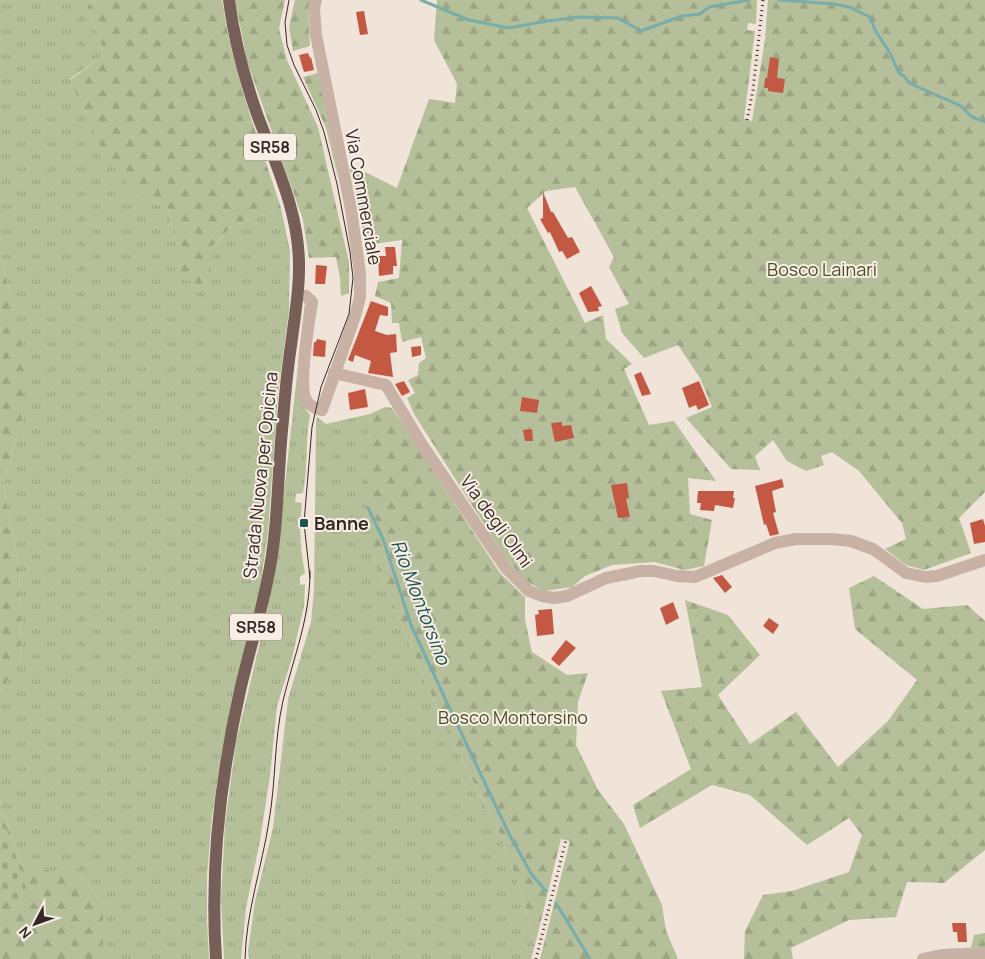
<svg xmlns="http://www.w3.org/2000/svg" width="985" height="959" font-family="Manrope,sans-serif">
<defs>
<pattern id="grass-tufts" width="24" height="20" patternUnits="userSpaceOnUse" patternTransform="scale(1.25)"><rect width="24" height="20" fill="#b5bf99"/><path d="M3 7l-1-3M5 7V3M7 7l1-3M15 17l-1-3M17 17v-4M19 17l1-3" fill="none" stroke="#9ca484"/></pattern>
<pattern id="forest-firs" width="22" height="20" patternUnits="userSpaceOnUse" patternTransform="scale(1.25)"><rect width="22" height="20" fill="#b5bf99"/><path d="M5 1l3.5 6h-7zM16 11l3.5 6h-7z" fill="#9ca484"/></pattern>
<pattern id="cemetery-stones" width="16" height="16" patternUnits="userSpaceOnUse" patternTransform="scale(1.25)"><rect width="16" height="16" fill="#b5bf99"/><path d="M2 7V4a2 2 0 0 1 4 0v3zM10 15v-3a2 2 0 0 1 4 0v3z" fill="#9ca484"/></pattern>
</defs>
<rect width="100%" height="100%" fill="#f0e3d8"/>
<!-- grass -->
<g fill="url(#grass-tufts)">
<path d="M0,0H96L87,6L105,54L70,79L137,196L168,208L175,240L210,249L231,227L281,208L290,251L289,311L278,393L268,532L260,588L238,674L220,760L212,817L207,876V922L209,959H103V905L79,875L22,866L0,801V692L21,659L19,567L3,484L19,428L11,296L0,253Z"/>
<path d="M305,302L306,313L299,387L302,405L310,415C305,441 308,467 303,493L296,494L295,502L302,503C299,527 300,549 305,573L300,577V585L305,584L304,606L292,658L277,706L270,776L260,841L246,908L241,959H224L221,899L225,824L236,742L266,617L276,566Z"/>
<path d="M370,414L368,447L373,556L443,722L499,832L520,888L535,945L531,959H249L248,951L255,901L273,828L288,699L311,622L314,590L316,423L317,417L326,424Z"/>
</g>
<!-- forest -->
<g fill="url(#forest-firs)">
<path d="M96,0H222C232,72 259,139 281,208L231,227L210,249L211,289L179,277L175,240L168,208L137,196L103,152L70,80L105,54L87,6Z"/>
<path d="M235,0H285L279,29L287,60L318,127L349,262V293L341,296L340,278L336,257L309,258L303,220L247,61Z"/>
<path d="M295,0H311L308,9L310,46L293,51L289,27Z"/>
<path d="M437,0H757L756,24L748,23L747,30L755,31L744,119L752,121L765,40L768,0H985V492L959,518L971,553L924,570L906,565L885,549L906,539L902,523L859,471L832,452L821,456L824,465L806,471L787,461L773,440L755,456L760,470L731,469L686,418L712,407L700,378L678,345L644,358L622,333L615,309L629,304L609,267L614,257L575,187L546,191L527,208L585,323L603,315L606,339L632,364L624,369L649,425L674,421L716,481L688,478L690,514L712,520L704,566L684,570L655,562L612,565L585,576L572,587L544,591L526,581L505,557L414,414L407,398L415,393L408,380L418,375L419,363L426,358L421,337L402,342L399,323H392L391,303L375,296L378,282L399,278L402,240L366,245L349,164L397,188L429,99L455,103L457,84L434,40Z"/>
<path d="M318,73L340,186L326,128L303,77Z"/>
<path d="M0,253L11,296L27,376L19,428L3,484L19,567L21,659L0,692Z"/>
<path d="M385,407L392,408L500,573L525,597V620L532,652L567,675L588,673L578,702L576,745L598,790L624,824L662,905L666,931L678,959H540L570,841L561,839L535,945L520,888L499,832L443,722L373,556L364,497L370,414Z"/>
<path d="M874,576L923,609L967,605L985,621V850L944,883L907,882L896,917L849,920L791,948L793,959H744L745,931L763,895L792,891L849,872L862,835L849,818L807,845L750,795L712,785L640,828L633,805L691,769L661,691L702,687L685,600L728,615L760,655L718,695L750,744L796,712L838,767L888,721L917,680L855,629L849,588Z"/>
<path d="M0,801L22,866L79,875L103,905V959H0Z"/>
<path d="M985,933V947L971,948L974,935Z"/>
</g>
<!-- cemetery -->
<path fill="url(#cemetery-stones)" d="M0,809L28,894L34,904L0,901Z"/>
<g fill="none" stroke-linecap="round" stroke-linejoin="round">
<!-- stream -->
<g stroke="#78adab" stroke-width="3">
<path d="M421,0L469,20L509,28L547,21L579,17L618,18L641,31L682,16L700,14L709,7L749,0"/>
<path d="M779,0L834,4L849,7L870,17L875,30L890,53L899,73L905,77L909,83L961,106L972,117L985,122"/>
<path d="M368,508L383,539L411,625L449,707L509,834L532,875L546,891"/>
<path d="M556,903L590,959"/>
</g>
</g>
<!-- building -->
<g fill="#c45943">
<path d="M364,11L368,34L360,35L356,12Z"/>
<path d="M308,53L310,58L311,57L314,70L304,72L299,55Z"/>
<path d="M770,57L779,59L777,78L785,79L783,93L768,91V88H764L765,78H767Z"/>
<path d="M543,192L551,212H553L568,238L572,237L580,252L567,259L562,251L559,252L550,232L548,233L540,219L543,218Z"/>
<path d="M385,247H395L397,266H393V274L379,276L378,256H386Z"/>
<path d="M316,265L327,266L325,284H315Z"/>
<path d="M591,286L602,306L598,307L599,311L588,312L579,293Z"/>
<path d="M371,301L388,307V316L380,315L375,331L387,335L396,334L397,352L390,353L393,377L368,373L371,361L355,355L353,362L348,360Z"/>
<path d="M317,339L326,341L325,357L313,356L314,342H316Z"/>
<path d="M421,346V355L412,357L411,347Z"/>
<path d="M641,372L651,394L642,396L634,375Z"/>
<path d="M404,381L410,392L402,396L395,384Z"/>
<path d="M699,381L709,405L698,410L696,405L689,408L682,388Z"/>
<path d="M365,389L368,407L350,410L348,393Z"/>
<path d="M522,397L539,400L537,413L520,411Z"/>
<path d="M562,422V426L571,425L574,438L555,442L551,423Z"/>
<path d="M532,429L533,441H525L523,430Z"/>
<path d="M782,479L784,487L772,491L776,512L773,513L779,534L770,536L766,524L764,525L755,486Z"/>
<path d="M627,483L629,498L626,499L630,517L618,518L611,485Z"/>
<path d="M698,491H734L733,498H735L733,508L715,505L714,511L700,510L701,503H697Z"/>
<path d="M983,519L985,526V542L974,544L970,523Z"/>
<path d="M722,575L732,587L725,593L713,578Z"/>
<path d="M673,602L679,618L666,625L660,608Z"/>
<path d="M552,609L554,634L537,636L535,615L539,614L538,610Z"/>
<path d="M769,618L779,625L773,634L763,626Z"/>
<path d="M566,640L576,648L559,666L551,659Z"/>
<path d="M952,923H966L967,942H958L957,932H953Z"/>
</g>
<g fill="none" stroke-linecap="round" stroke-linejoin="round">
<!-- minor -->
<g stroke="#c8b2a5" stroke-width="12">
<path d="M298,295L306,296L312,302C309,321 297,391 308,403C312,407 317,409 322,410L356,313L360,297V273L351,209L316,35L314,8L316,0"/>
<path d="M334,373L386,385L421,443L505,567L529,591L542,596L554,598L567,596L606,578L641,571H654L677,576L695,577L775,543L796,539H832L851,541L873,549L906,573L925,577L937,576L985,560"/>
<path d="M923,959L943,955L985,953"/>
</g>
<!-- major -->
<path stroke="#755f57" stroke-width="12" d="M216,959C210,869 220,779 240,691C248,654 260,618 267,582C279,529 277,474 283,420C285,393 288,365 292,338C295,315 299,292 299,269C300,214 276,165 257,114C244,77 234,39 229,0"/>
<!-- tram -->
<g stroke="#342926" stroke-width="1">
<path d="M289,0L285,22L287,45L294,65L316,110L324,132L337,184L350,252L353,278L349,314L321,387L312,427L304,523L310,578"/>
<path d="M245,959C246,912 262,867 269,821C276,781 274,740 283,701C294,655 310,619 310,571"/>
</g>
<!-- rail -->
<g stroke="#342926" stroke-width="3" stroke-dasharray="1 4" stroke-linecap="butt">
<path d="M747,120L753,90L763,0"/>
<path d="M536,959L566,840"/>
</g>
</g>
<!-- markers -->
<rect fill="#1c5454" stroke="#f8eee4" stroke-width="2" x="299" y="518" width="10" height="10" rx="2.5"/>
<g text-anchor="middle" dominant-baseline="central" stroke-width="4" stroke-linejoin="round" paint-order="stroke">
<!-- shield labels -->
<g fill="#f8eee4" stroke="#6f645f" stroke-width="1">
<rect x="244" y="133.5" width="52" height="27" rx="4"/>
<rect x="230" y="613.5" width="52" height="27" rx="4"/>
</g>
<g font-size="16" font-weight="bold" fill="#342926">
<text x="270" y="147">SR58</text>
<text x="256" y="627">SR58</text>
</g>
<!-- street labels -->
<g font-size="18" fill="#342926" stroke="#f8eee4">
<text transform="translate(364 197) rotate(80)">Via Commerciale</text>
<text transform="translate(260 475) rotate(-84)">Strada Nuova per Opicina</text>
<text transform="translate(497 521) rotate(54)">Via degli Olmi</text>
</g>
<!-- park labels -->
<g font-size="18" fill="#46512a" stroke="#f8eee4">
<text x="822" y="269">Bosco Lainari</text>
<text x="513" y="717">Bosco Montorsino</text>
</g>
<!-- poi labels -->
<g font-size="18" font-weight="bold" fill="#342926" stroke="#f8eee4" text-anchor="start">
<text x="314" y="523">Banne</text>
</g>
<!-- water labels -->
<g font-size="19" font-style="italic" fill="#1c5454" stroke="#f8eee4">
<text transform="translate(421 602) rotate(69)">Rio Montorsino</text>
</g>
</g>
<!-- north arrow -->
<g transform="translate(35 924) rotate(229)" stroke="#f8eee4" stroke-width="4" paint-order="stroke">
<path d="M0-4L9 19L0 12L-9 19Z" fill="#342926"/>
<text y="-8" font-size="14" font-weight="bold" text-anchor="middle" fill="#342926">N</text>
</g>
</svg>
